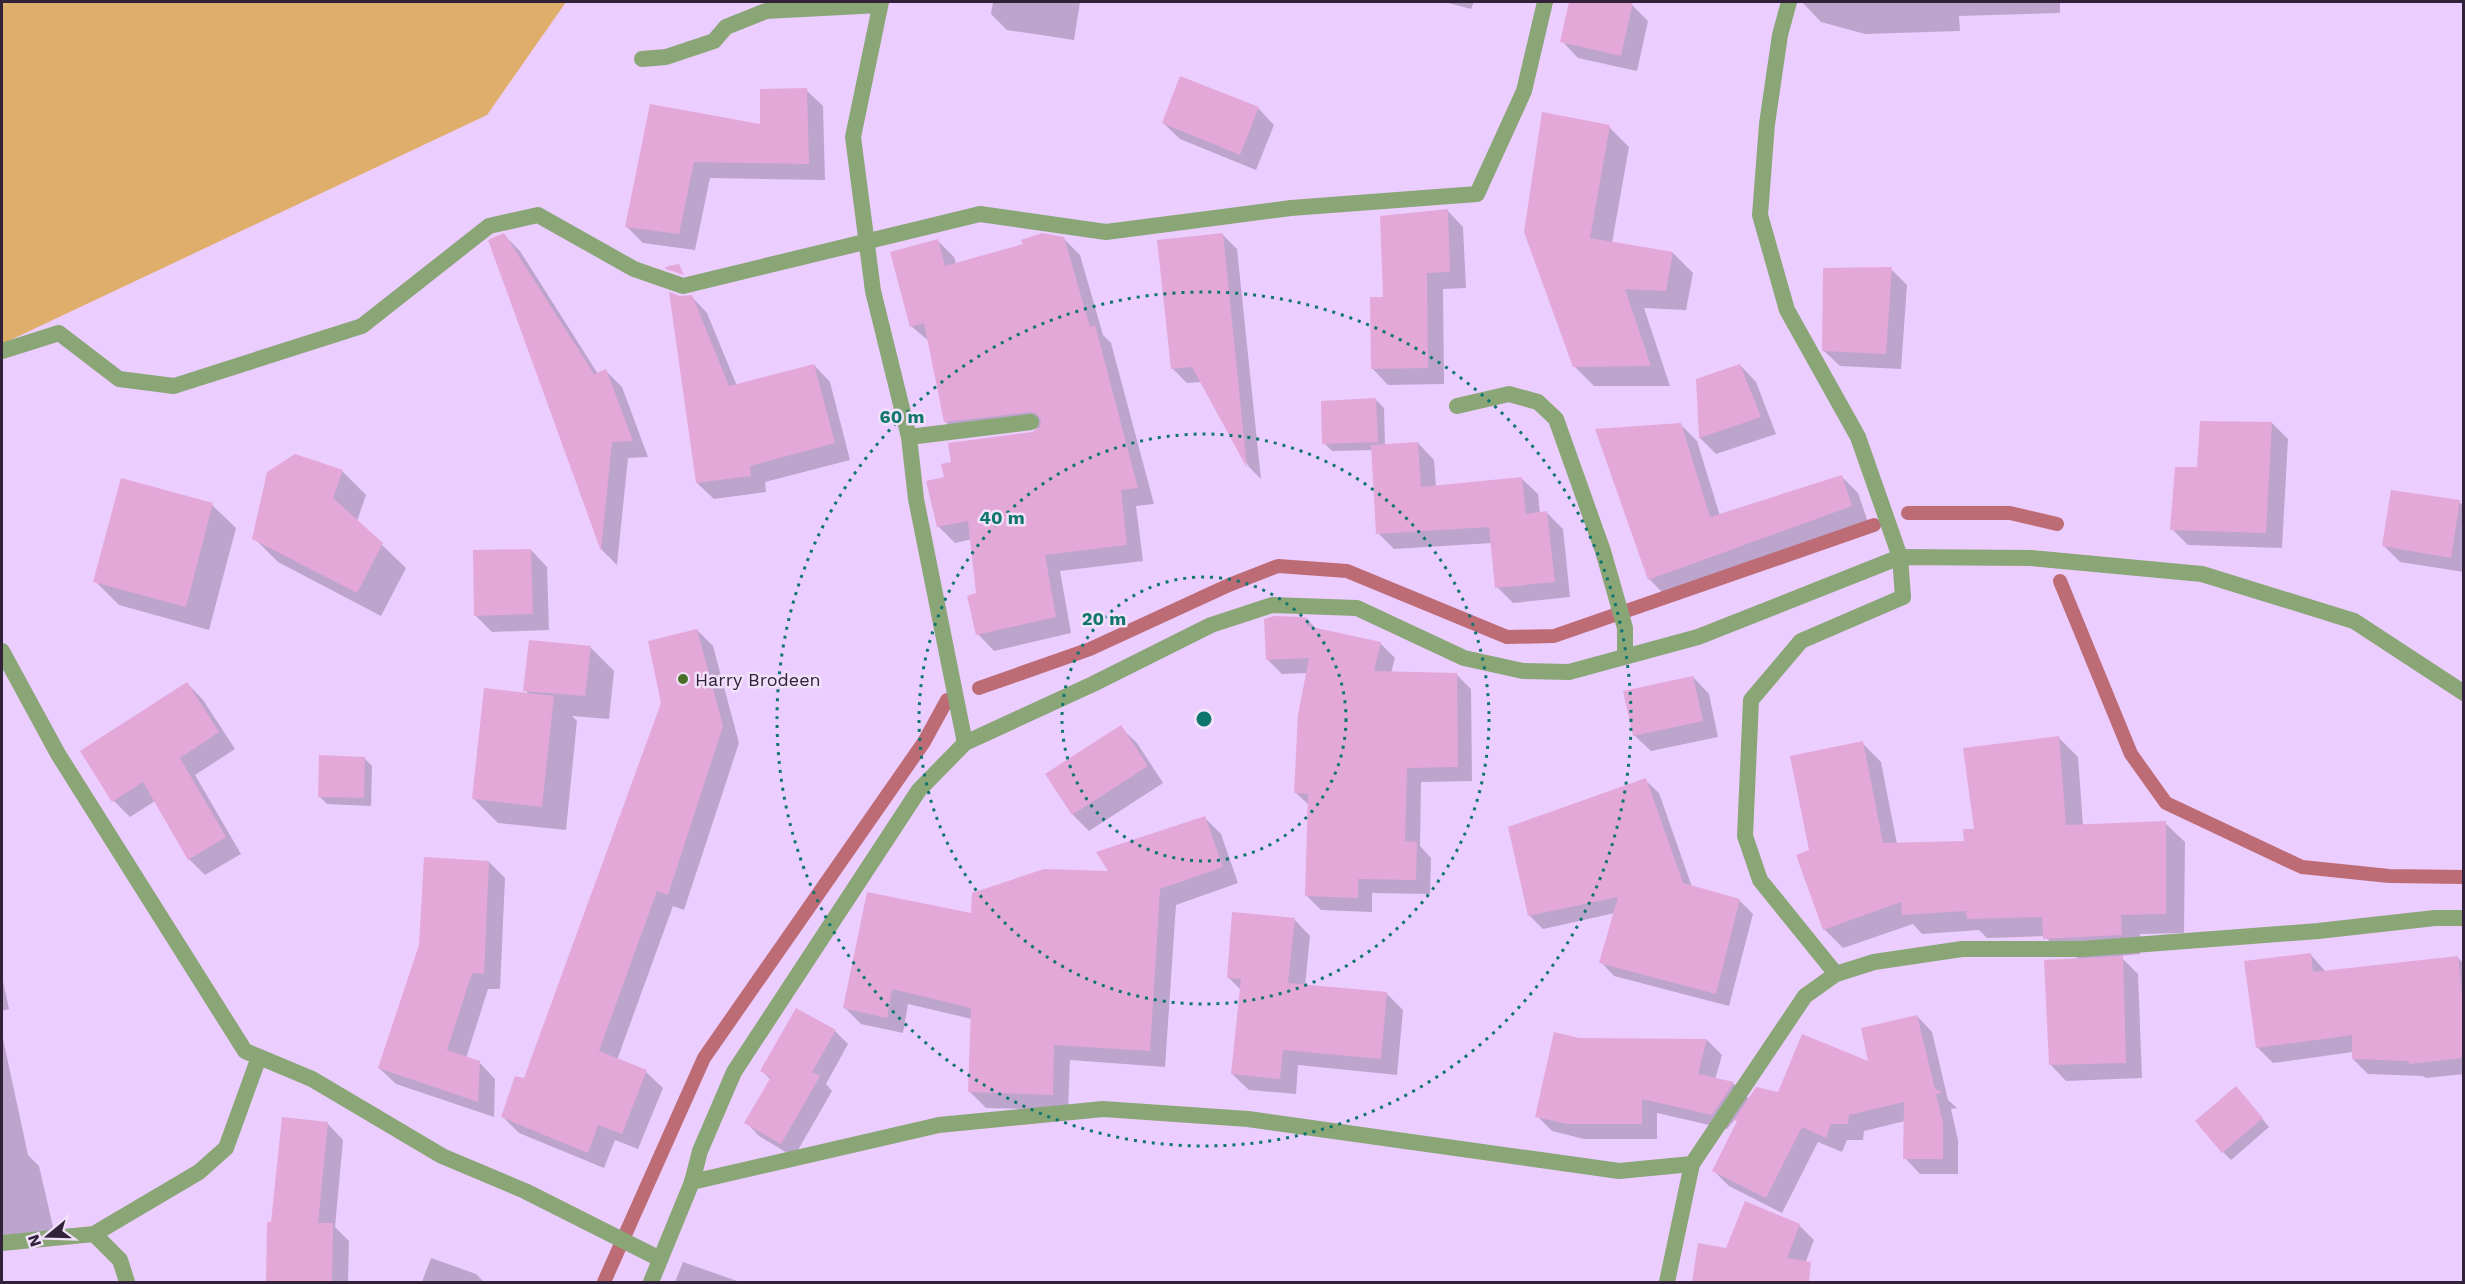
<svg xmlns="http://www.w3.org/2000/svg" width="2465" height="1284" font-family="'Work Sans',sans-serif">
<rect width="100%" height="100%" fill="#eccdff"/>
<!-- green -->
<path fill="#e0ae6b" d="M2,2H566L487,115L2,344Z"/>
<!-- shadow -->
<g fill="#0003">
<path d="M993,2H1080L1074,40L1007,30L991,14Z"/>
<path d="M1445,2H1474L1471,9Z"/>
<path d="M1571,2H1620L1632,5L1648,21L1637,71L1578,58L1562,41Z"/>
<path d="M1802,2H2060V13L1959,16L1960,31L1865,34L1821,22Z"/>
<path d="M806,90L823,106L825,180L710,178L695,250L643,243L627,227L651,106L762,126Z"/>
<path d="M1258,108L1274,125L1256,170L1180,139L1163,123Z"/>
<path d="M1609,127L1629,147L1612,243L1673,253L1693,273L1686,310L1644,308L1670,386H1594L1574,366L1525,232Z"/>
<path d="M1447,210L1463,227L1466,288L1443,289L1444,384L1388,385L1372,368L1385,298Z"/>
<path d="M1222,234L1237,249L1261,479L1249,467L1202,382L1187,383L1172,368Z"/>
<path d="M504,235L520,251L598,374L606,371L622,387L648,457L628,458L617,565L602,550L490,241Z"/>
<path d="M1063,238L1080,255L1103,335L1111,343L1154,504L1136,506L1143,561L1060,571L1071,633L994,651L978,634V594L972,539L955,543L939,527L945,479L1041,428L961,438L945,421L930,342L911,326L938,241L954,257L956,264Z"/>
<path d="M1891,269L1907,285L1901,369L1840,366L1823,350Z"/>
<path d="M691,296L707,313L737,386L814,365L830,382L850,460L765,482L766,492L714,499L697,483L680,298Z"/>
<path d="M1740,365L1756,382L1776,434L1716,454L1700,438L1698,380Z"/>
<path d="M1376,400L1384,408L1385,446L1418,443L1434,460L1436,487L1521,478L1538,494L1540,514L1547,513L1563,529L1570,597L1513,603L1497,587L1492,543L1394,549L1378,533L1373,450L1332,451L1324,443Z"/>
<path d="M2272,423L2288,439L2282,548L2188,545L2172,529L2198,468Z"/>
<path d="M1680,424L1697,441L1720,516L1842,477L1858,493L1868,522L1665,595L1649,579Z"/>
<path d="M342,471L366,495L357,521L406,568L381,616L278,562L254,538Z"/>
<path d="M2459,502L2464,506V572L2400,562L2384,546Z"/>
<path d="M212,505L236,528L209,630L119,605L95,581Z"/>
<path d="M531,550L547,567L549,630L492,632L476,616Z"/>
<path d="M1306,618L1317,630L1380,643L1395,658L1391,673L1456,674L1471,689L1472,781L1421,782L1420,846L1431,858L1430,894L1372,893V912L1321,910L1306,895L1309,805L1296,793L1308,673L1282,674L1267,659Z"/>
<path d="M697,630L713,646L739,743L684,910L673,906L617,1060L646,1072L663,1088L638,1149L615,1140L604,1168L519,1133L503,1117L525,1080L663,703Z"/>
<path d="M590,647L614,671L609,719L572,716L577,721L566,830L498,823L474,799L529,694L525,690Z"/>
<path d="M1693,677L1709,694L1718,737L1651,751L1634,735Z"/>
<path d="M187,683L203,700L235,749L195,775L241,854L205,875L189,859L155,801L130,817L114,801L82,751Z"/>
<path d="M1120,727L1137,743L1163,783L1089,831L1073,815L1047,775Z"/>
<path d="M2059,738L2078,757L2083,826L2165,823L2185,842L2184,933L2140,934V954L2120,956L2138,974L2142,1078L2066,1081L2050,1064L2077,957H2064L2045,936L1987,938L1979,930L1922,934L1913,924L1843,948L1824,929L1811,851L1862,743L1881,762L1897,844L1965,843Z"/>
<path d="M364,758L372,766L371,806L327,804L319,796Z"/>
<path d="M1645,780L1659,793L1692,887L1739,900L1753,914L1729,1006L1614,976L1601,962L1615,913L1543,929L1529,915Z"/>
<path d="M1205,818L1221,834L1238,883L1176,905L1165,1067L1070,1060L1068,1110L986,1108L970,1092L972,1019L908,1004L903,1033L861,1024L845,1008L972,915L1111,873Z"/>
<path d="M489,862L505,878L500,989H488L466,1058L479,1062L495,1079L494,1117L396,1084L379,1068Z"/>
<path d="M1294,919L1310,936L1305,986L1387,994L1403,1010L1397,1075L1298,1065L1296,1094L1249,1090L1232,1074L1241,990L1228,977Z"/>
<path d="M2310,954L2326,972L2458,958L2464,964V1074L2426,1078L2423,1076L2368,1074L2353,1059V1052L2273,1063L2257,1047Z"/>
<path d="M2,977L9,1009L2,1011Z"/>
<path d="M1917,1016L1932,1032L1948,1100L1957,1108L1951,1109L1958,1140V1174H1920L1905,1158V1121L1864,1131L1863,1140H1847L1842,1152L1818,1142L1782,1213L1729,1186L1714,1171L1738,1122L1735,1119L1727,1129L1657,1113V1139H1584L1552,1131L1537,1116L1579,1039L1707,1040L1722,1055L1715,1080L1734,1084L1750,1100L1779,1094L1870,1064Z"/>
<path d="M835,1031L848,1044L826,1084L832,1091L794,1157L759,1136L746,1122L771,1080L762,1071Z"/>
<path d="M2,1034L28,1155L39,1166L54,1231L2,1242Z"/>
<path d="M2243,1096L2269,1127L2231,1160L2223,1152Z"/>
<path d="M327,1123L343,1140L335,1227L349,1241L348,1282H268V1223L272,1224Z"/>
<path d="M1799,1225L1814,1240L1798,1282H1693L1699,1245L1727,1249Z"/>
<path d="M431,1258L476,1274L484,1282H422Z"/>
<path d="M683,1262L740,1282H675Z"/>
</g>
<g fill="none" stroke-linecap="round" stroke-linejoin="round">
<!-- stream -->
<g stroke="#bd6c75" stroke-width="14">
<path d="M1908,513H2010L2057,524"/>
<path d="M2060,581L2131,754L2166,803L2302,867L2389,876L2464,877"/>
<path d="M979,688L1090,649L1229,585L1278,566L1347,571L1507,637L1554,636L1874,525"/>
<path d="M604,1282L704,1058L924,742L947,700"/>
</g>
</g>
<!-- building -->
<g fill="#e3a8d8">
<path d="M1569,2H1633L1621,56L1560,42Z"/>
<path d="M1180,76L1259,107L1240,155L1162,123Z"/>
<path d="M807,88L809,164L694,162L679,234L625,227L650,104L760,124V89Z"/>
<path d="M1542,112L1610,125L1590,238L1673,252L1666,291L1625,289L1651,366L1573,367L1524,232Z"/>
<path d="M1448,209L1450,272L1427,273L1428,368L1371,369L1370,297H1383L1380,216Z"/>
<path d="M504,233L594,374L606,369L633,441L612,442L601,551L488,240Z"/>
<path d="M1042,233L1064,237L1090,327L1095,325L1138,488L1121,490L1127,545L1045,555L1056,617L976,635L967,596L976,593L968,521L937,527L926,481L944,477L941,464L951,462L948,443L1032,432L1040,427L1041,420L1036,413L1030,412L944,422L924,323L910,327L890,252L938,239L945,266L1023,244L1021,240Z"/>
<path d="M1223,233L1247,468L1192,367L1171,369L1157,240Z"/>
<path d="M679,264L684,275L666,269L665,267Z"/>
<path d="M1892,267L1886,354L1822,351L1823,268Z"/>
<path d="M669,292L680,296L692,295L729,386L814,364L835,443L750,466L751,476L696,483Z"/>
<path d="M1740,364L1761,417L1699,438L1696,379Z"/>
<path d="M1376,398L1378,442L1322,444L1321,401Z"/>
<path d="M2200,421L2272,422L2266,533L2170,530L2175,467H2197Z"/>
<path d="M1681,423L1710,517L1842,475L1852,506L1648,580L1595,429Z"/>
<path d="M1418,442L1421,487L1522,477L1526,514L1547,511L1555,582L1495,588L1489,527L1376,534L1371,445Z"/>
<path d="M295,454L343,470L333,498L383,543L357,593L252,539L267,472Z"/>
<path d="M121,478L213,503L186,607L93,582Z"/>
<path d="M2391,490L2460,500L2451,558L2382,546Z"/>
<path d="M531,549L533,614L474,616L473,550Z"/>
<path d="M1274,616L1306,617L1307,626L1381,642L1374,671L1457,673L1458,767L1407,768L1405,841L1417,842L1416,880L1358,879V898L1305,896L1308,794L1294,793L1298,715L1309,658L1266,660L1264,619Z"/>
<path d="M697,629L723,726L668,895L657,891L599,1051L647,1070L622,1134L598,1125L588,1153L501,1117L515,1076L524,1078L661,703L648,641Z"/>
<path d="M529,640L591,646L585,696L523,691Z"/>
<path d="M1693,676L1703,721L1633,736L1623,691Z"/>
<path d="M187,682L219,732L180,758L226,837L188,860L143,782L112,802L80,751Z"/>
<path d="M484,688L554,696L542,807L472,799Z"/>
<path d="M1121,725L1148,766L1072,815L1045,774Z"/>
<path d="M2059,736L2066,825L2166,821V914L2121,915L2122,935L2043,939L2042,917L1967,919L1966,911L1902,915L1901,902L1823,930L1796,855L1809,850L1790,756L1863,741L1883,843L1964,841L1963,829H1974L1963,748Z"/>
<path d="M319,755L365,757L364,798L318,797Z"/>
<path d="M1646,778L1683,883L1740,899L1716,994L1599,963L1618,897L1528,916L1508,827Z"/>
<path d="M1205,816L1223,867L1160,889L1150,1051L1054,1045L1053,1095L968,1092L971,1008L892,989L887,1018L843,1008L867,892L971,913L972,893L1044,869L1108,871L1096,852Z"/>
<path d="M424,857L489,861L484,974L472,973L447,1050L480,1061L478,1102L378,1068L419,945Z"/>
<path d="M1232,912L1295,918L1288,983L1387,992L1381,1059L1283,1050L1280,1079L1231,1074L1241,979L1227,978Z"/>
<path d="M2311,953L2313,972L2458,956L2463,1004V1058L2409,1064V1061L2352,1059V1035L2256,1048L2244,961Z"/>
<path d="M2123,956L2126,1063L2049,1065L2044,960Z"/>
<path d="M796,1008L836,1030L812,1072L820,1076L781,1144L744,1123L771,1077L760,1071Z"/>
<path d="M1917,1015L1935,1089L1943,1092L1936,1094L1943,1123V1159H1903L1904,1102L1849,1115L1848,1124H1831L1826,1138L1802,1127L1766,1198L1712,1171L1737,1121L1734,1120L1756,1087L1778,1092L1802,1034L1868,1061L1861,1028Z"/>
<path d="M1554,1032L1579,1038L1707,1039L1698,1074L1734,1082L1712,1115L1642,1099V1124H1568L1535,1117Z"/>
<path d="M2236,1086L2263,1118L2222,1153L2195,1121Z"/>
<path d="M282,1117L328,1122L318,1223H333L332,1282H266L267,1222H271Z"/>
<path d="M1745,1201L1800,1224L1787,1258L1811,1262L1809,1282H1692L1698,1243L1726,1248Z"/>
</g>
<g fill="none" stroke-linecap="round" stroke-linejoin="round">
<!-- minor -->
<g stroke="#8aa677" stroke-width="16">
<path d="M881,2L853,137L873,291L909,437L916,499L965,743"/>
<path d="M1789,2L1780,35L1767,124L1760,215L1787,310L1858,437L1900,557L1903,597L1801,641L1751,700L1745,836L1760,880L1836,974"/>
<path d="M642,59L666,57L714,41L726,27L766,11L880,5"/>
<path d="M2,351L59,333L119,379L174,386L362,326L489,226L538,215L634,269L683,286L980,214L1106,232L1291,208L1477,194L1524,91L1545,2"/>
<path d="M1457,406L1509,394L1538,402L1556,419L1603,551L1625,628V656"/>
<path d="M909,437L1031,422"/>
<path d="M2,651L58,754L245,1051L312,1079L442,1156L525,1191L660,1259"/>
<path d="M692,1182L700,1151L734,1072L919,790L965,743L1093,684L1211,625L1272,605L1357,608L1464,658L1523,671L1569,672L1698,637L1900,557L2031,558L2202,574L2354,621L2464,693"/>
<path d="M94,1234L120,1260L127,1282"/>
<path d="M2,1243L94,1234L199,1172L226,1148L259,1057"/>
<path d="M651,1282L692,1182L939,1125L1103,1109L1248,1119L1619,1171L1692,1164L1805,996L1836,974L1874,962L1962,949H2082L2318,931L2435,918H2464"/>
<path d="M1667,1282L1692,1164"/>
</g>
</g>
<!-- distance rings -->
<g fill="none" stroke="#0f766e" stroke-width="3" stroke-dasharray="3 6">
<circle cx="1204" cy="719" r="142"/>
<circle cx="1204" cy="719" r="285"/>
<circle cx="1204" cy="719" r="427"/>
</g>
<!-- markers -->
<circle fill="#486e29" stroke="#f1e1fa" stroke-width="2" cx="683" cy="679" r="6"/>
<g text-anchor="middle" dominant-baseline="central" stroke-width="5" stroke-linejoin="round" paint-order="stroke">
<!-- poi labels -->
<g font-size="18" fill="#31223a" stroke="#f1e1fa" text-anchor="start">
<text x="695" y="679">Harry Brodeen</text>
</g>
</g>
<circle cx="1204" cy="719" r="9" fill="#0f766e" stroke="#f1e1fa" stroke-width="3"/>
<g font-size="18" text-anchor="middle" font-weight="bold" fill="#0f766e" stroke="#f1e1fa" stroke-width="5" stroke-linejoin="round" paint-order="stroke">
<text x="902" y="423">60 m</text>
<text x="1002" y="524">40 m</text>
<text x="1104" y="625">20 m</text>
</g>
<!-- border -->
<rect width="2465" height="1284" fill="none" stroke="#31223a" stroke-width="6"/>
<!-- north arrow -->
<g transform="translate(48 1236) rotate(251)" stroke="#f1e1fa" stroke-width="4.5" paint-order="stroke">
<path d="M0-4.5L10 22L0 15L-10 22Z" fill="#31223a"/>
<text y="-9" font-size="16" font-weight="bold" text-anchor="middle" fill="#31223a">N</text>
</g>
</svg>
